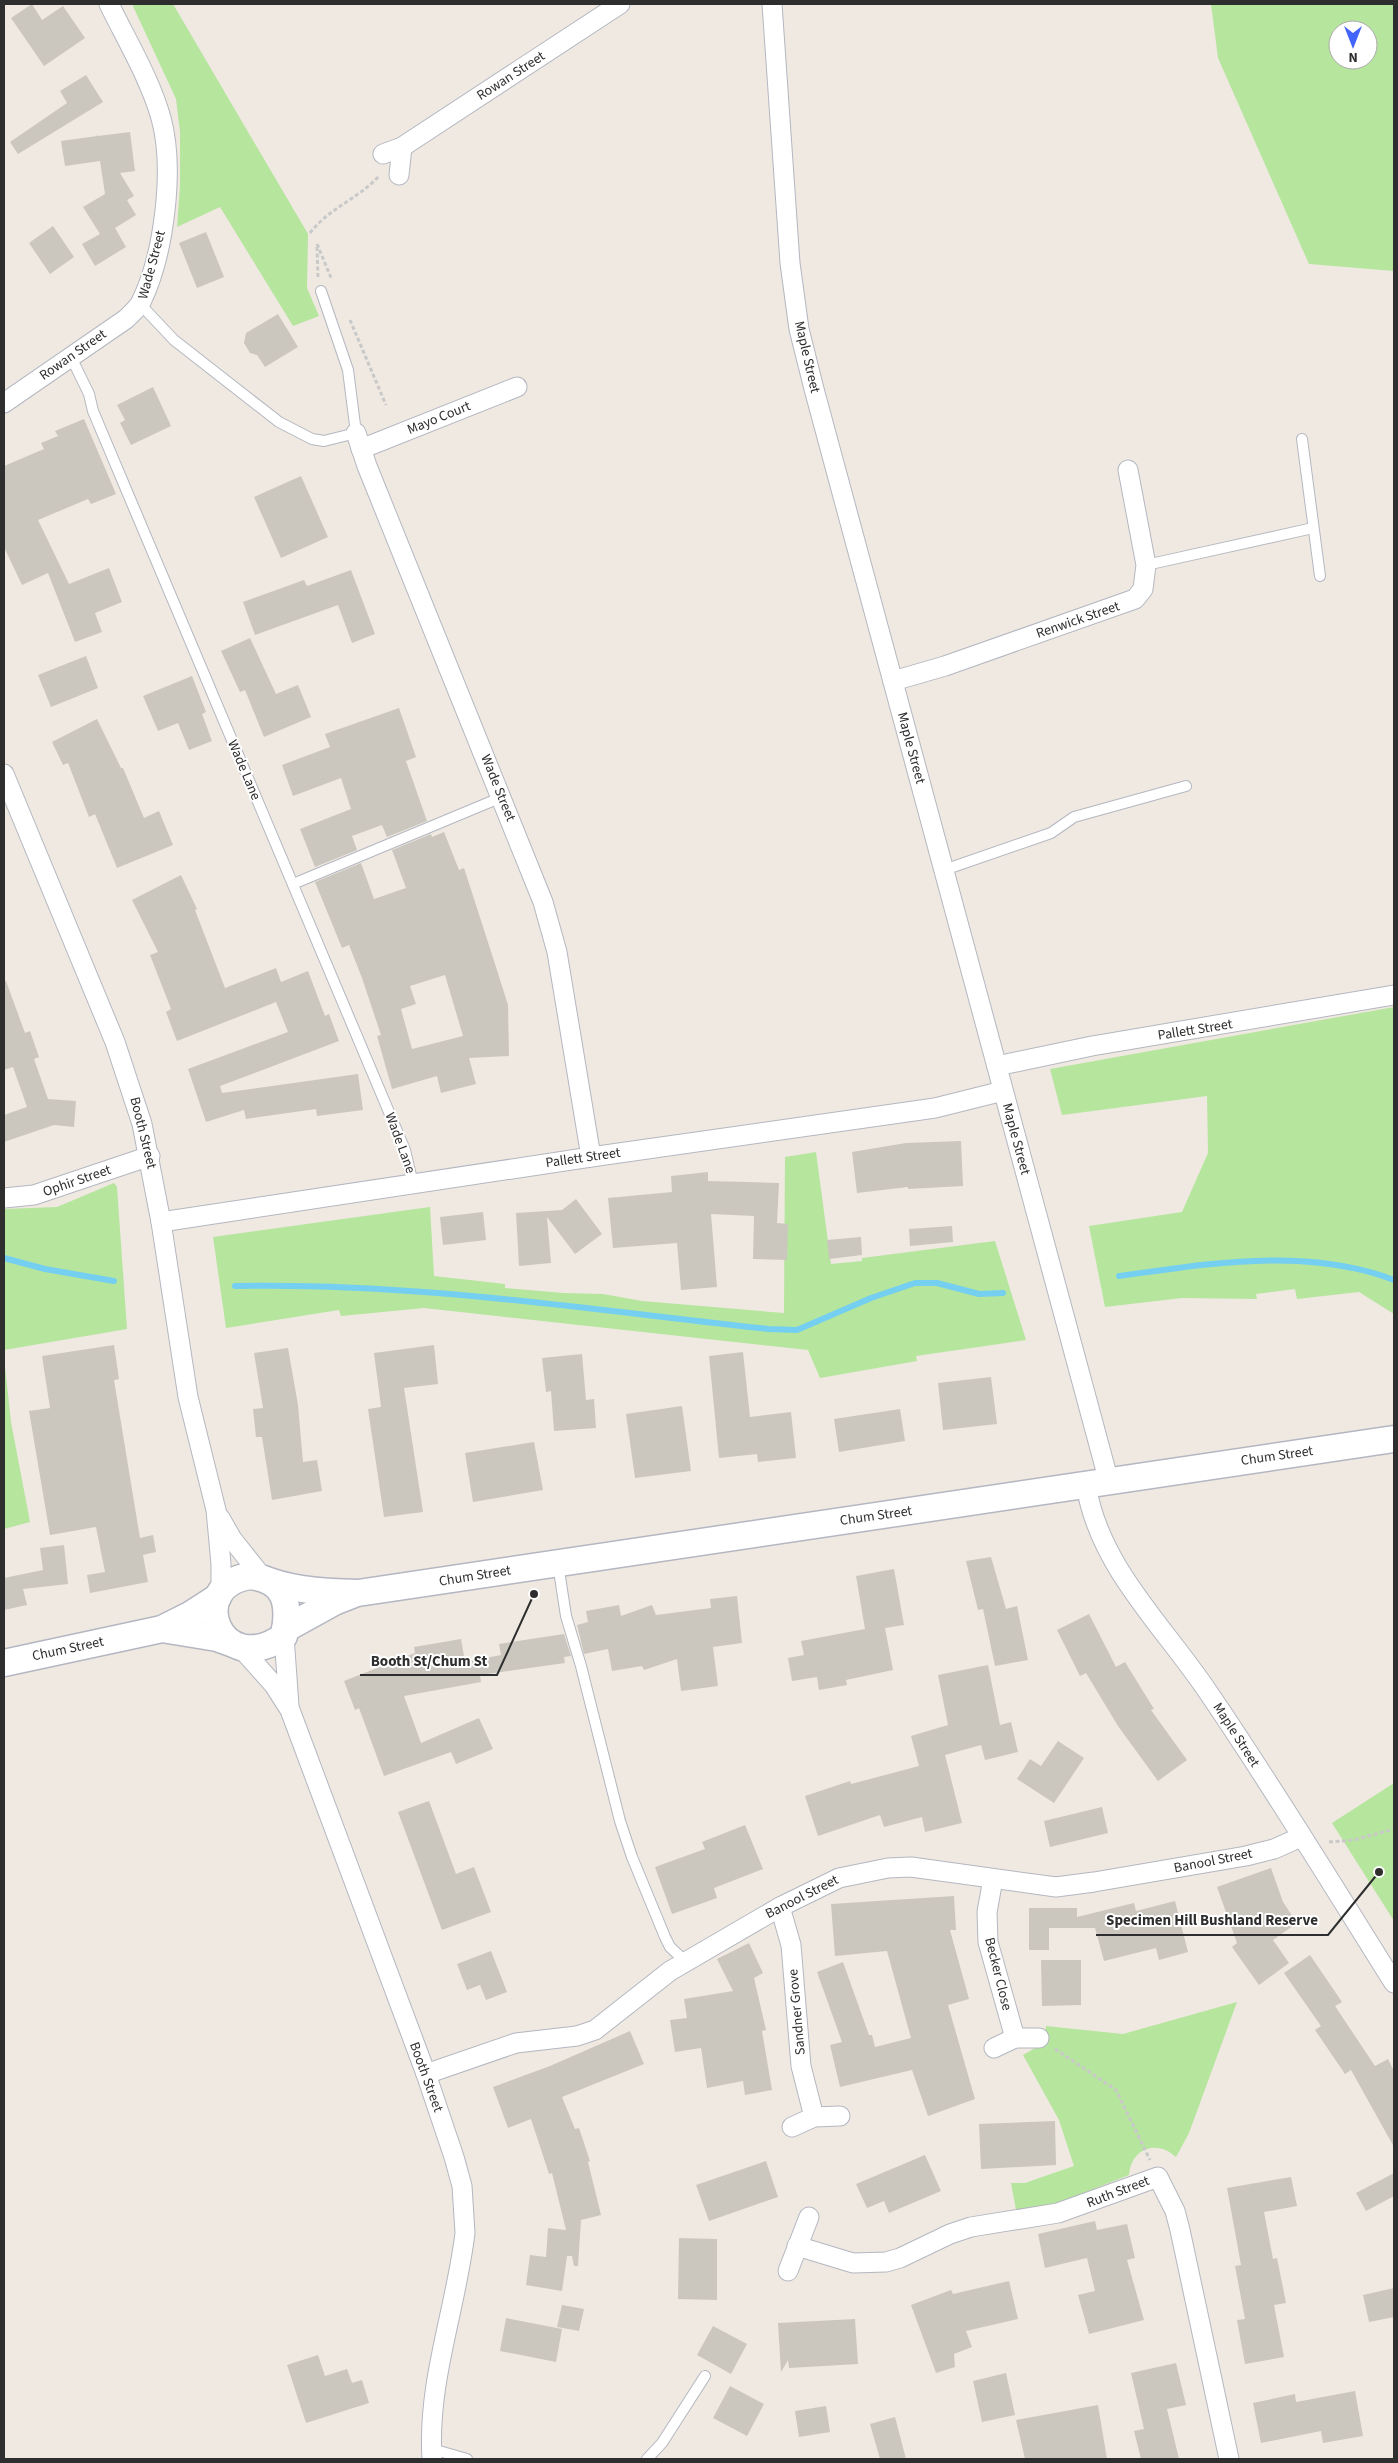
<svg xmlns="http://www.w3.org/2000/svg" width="1398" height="2463" font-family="'Source Sans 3',sans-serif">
<rect width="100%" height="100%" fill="#efe9e1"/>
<!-- green -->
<g fill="#b6e59e" fill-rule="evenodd">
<path d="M132,4H173L308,234L307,288L319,316L293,326L220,207L177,227L180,187V132L176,99Z"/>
<path d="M1211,4H1394V271L1309,264L1218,58ZM1338,30H1368V60H1338Z"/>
<path d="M1394,1007V1314L1359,1292L1297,1299L1295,1289L1256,1294L1257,1299L1182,1298L1105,1307L1089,1226L1182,1212L1208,1153L1207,1096L1062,1115L1050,1069Z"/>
<path d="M816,1152L831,1264L862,1261V1258L995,1241L1026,1340L916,1356L917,1361L820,1378L808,1350L424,1308L341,1316L339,1310L226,1328L213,1237L430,1207L434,1276L505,1284V1288L563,1293L603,1294L642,1301L784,1313L785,1157Z"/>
<path d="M114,1183L117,1187L127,1329L4,1350V1209L57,1207Z"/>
<path d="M4,1357L11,1422L30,1522L4,1529Z"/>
<path d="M1394,1783V1921L1332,1823Z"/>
<path d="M1237,2002L1189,2133L1176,2157C1157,2139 1131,2148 1129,2175L1053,2205L1016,2210L1011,2183H1025L1074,2166L1059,2120L1023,2055L1044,2043L1046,2026L1123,2034Z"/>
</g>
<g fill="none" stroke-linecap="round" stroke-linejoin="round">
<!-- stream -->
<g stroke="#75cff0" stroke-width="6">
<path d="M4,1258L45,1269L114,1281"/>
<path d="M1119,1276C1209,1264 1306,1246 1394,1280"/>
<path d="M235,1286C413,1282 591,1310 768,1329L797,1330L871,1298L915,1283H937L979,1294L1003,1293"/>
</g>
</g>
<!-- building -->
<g fill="#cbc7bf" fill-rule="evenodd">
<path d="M32,4L42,20L63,6L85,38L44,66L11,18Z"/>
<path d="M86,75L103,102L18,154L10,142L67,103L60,91Z"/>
<path d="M130,132L135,171L120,173L134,196L127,200L136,215L115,228L126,247L95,266L82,244L100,234L83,207L105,194L100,161L65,166L61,141L97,136L96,134L98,136Z"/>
<path d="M53,226L74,257L50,274L29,243Z"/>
<path d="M206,232L224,277L197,288L179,243Z"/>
<path d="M278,314L298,347L265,367L257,355L250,353L244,343L246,333Z"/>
<path d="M153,387L171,426L131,445L120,423L125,420L117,405Z"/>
<path d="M84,419L116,494L91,504L88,499L38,520L69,584L109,568L122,602L95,613L102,632L75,642L48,573L22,585L4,547V466L44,449L41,443L58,436L55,431Z"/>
<path d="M301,476L328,537L281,558L254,497Z"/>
<path d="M351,570L375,634L352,643L338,605L255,635L243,602L304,580L307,586Z"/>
<path d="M250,638L276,694L298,685L311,717L264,737L245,690L240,692L221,651Z"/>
<path d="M86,656L98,688L51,707L38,675Z"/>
<path d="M192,676L206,712L202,714L212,741L189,750L178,723L158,731L143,696Z"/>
<path d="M399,708L416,757L406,761L427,821L387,837L382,825L352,836L357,850L315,867L300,829L351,809L341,778L293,796L282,765L330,747L325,734Z"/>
<path d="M97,719L121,768H123L144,818L159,811L173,845L117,868L95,814L89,817L68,763L63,765L52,742Z"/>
<path d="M444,832L459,870L464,868L496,967L508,1005L509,1056L469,1058L476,1084L441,1093L437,1076L392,1089L377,1036L381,1035L362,978L349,945L342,948L315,882L361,863L374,899L406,888L392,850L431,834L432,837ZM445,975L463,1036L412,1049L401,1009L416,1004L410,986Z"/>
<path d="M181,875L197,909L195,910L225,988L276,968L281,982L308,971L325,1016L329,1014L339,1041L220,1086L222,1093L358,1074L363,1110L317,1116L316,1109L246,1119L244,1110L206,1122L188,1069L288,1032L276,1002L177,1041L166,1012L171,1009L150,955L158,952L132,900Z"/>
<path d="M4,981H6L25,1033L30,1031L39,1057L34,1059L48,1099L76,1101L74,1127L54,1125L4,1142V1115L27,1107L13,1067L4,1070Z"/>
<path d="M961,1141L963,1186L908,1189V1187L857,1193L852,1152L906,1143Z"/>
<path d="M708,1172V1181L779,1183L777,1223L788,1224L787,1260L753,1259L754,1216L711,1214L717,1287L681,1290L677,1243L613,1248L608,1198L672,1192L671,1176Z"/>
<path d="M576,1199L602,1234L575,1254L547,1217L551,1263L519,1266L516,1213L562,1210Z"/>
<path d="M483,1212L486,1240L443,1245L440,1217Z"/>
<path d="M952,1226L953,1242L910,1246L909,1229Z"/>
<path d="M861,1237L862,1255L829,1259L827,1240Z"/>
<path d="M114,1345L119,1379L114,1380L140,1538L153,1535L156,1552L143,1555L148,1582L90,1593L87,1575L105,1572L96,1527L50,1535L29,1411L50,1408L42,1356Z"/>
<path d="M434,1345L438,1384L404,1388L423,1512L384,1517L368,1409L381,1407L374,1353Z"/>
<path d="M288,1348L298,1405L303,1462L317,1460L322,1491L272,1500L262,1437H256L253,1409L263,1408L254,1353Z"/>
<path d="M743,1352L750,1417L791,1412L796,1458L758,1462L757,1454L719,1458L709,1356Z"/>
<path d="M582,1354L586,1400L594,1399L596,1428L554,1431L551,1391L546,1392L542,1358Z"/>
<path d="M991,1377L997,1424L943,1430L938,1383Z"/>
<path d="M682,1406L691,1471L635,1478L626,1414Z"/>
<path d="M900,1409L905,1441L839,1452L834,1419Z"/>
<path d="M534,1442L543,1490L473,1502L465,1453Z"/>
<path d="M64,1545L68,1584L23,1589L27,1605L4,1610V1578L43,1570L40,1548Z"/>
<path d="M991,1557L1006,1609L1017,1606L1028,1660L995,1666L983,1609L978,1610L966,1561Z"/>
<path d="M894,1569L904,1625L885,1628L893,1670L846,1680L847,1685L819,1690L817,1677L792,1681L788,1658L804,1655L801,1641L865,1629L856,1576Z"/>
<path d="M737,1596L742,1643L713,1647L718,1686L681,1691L677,1659L644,1670L642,1666L612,1671L608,1649L584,1654L577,1625L588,1622L586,1611L619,1605L621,1616L652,1605L656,1615L711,1608L710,1599Z"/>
<path d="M1089,1614L1116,1667L1125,1662L1154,1709L1151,1710L1187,1760L1158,1781L1118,1726L1086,1673L1080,1676L1057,1630Z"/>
<path d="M564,1634L571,1656L564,1657L565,1663L480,1675L481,1682L404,1696L421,1743L479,1718L493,1749L456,1764L451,1752L384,1776L359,1708L355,1710L344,1681L415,1653L414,1647L461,1639L465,1662L501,1655L499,1644Z"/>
<path d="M988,1665L1000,1725L1011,1722L1018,1752L985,1760L981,1745L945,1755L962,1823L925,1832L922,1817L884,1827L880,1815L818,1836L805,1796L850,1781L851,1784L919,1766L911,1736L948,1725L938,1675Z"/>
<path d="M1058,1741L1084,1758L1054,1803L1017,1779L1030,1759L1041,1766Z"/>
<path d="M429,1801L456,1874L474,1867L491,1912L442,1930L398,1812Z"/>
<path d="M1102,1807L1108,1833L1050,1847L1044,1821Z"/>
<path d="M745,1825L763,1869L714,1888L717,1898L672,1914L655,1867L705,1849L702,1842Z"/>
<path d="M1271,1868L1283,1902L1297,1923L1273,1940L1289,1963L1259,1985L1232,1947L1237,1943L1217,1887Z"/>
<path d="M954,1896L956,1930H950L969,1999L948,2005L975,2099L928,2116L912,2070L840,2087L830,2045L842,2042L817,1972L843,1962L869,2035H872L875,2047L911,2038L887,1951L835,1956L831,1904Z"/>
<path d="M1175,1901L1188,1952L1159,1960L1156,1948L1104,1961L1095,1928H1049V1950H1029V1908H1077V1917L1134,1903L1136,1911Z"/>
<path d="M749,1943L763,1973L754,1978L766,2030L762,2031L772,2090L745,2095L743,2081L707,2088L701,2048L675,2052L670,2020L687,2018L684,1999L733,1991L717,1959Z"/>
<path d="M491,1951L507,1992L486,2000L480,1985L467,1990L457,1964Z"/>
<path d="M1310,1955L1342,2002L1335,2006L1375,2066L1388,2059L1394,2071V2147L1351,2070L1345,2074L1315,2030L1321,2026L1284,1973Z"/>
<path d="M1041,1960H1081V2005L1042,2006Z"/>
<path d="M630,2031L644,2064L562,2097L575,2129L579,2128L590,2161L588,2162L601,2215L581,2220L578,2266H574L572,2256H567L562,2291L526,2285L530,2255L546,2257L548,2228L566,2230L552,2173L549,2174L531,2119L508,2128L493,2087L550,2066Z"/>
<path d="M1055,2121L1056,2165L981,2169L979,2124Z"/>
<path d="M925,2155L941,2191L889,2213L884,2201L867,2208L856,2184Z"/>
<path d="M766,2161L778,2197L709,2221L696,2185Z"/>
<path d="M1394,2173V2196L1366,2211L1356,2193Z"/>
<path d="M1291,2177L1297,2206L1264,2212L1273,2259L1277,2258L1286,2303L1274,2305L1284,2357L1245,2364L1237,2320L1245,2319L1235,2266L1241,2265L1227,2188Z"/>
<path d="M1095,2221L1097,2230L1127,2224L1135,2258L1127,2260L1144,2320L1089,2334L1078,2295L1095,2291L1087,2258L1045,2268L1038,2234Z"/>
<path d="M679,2238L717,2239V2300L678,2299Z"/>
<path d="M1009,2281L1018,2319L966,2331L972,2347L954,2354L955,2367L936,2373L911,2305L951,2290L953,2294Z"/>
<path d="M1394,2288V2317L1369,2322L1363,2295Z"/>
<path d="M562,2305L584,2309L579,2331L557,2327Z"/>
<path d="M506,2318L562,2329L556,2362L500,2351Z"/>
<path d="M855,2319L858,2364L789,2368L788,2360L781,2372L778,2323Z"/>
<path d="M713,2326L747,2344L731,2374L697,2355Z"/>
<path d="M318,2355L325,2376L347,2369L352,2383L362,2380L369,2403L306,2423L287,2365Z"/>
<path d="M1176,2363L1186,2405L1167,2409L1179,2459H1141L1134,2431L1144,2429L1131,2373Z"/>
<path d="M1006,2373L1015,2415L982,2422L973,2381Z"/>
<path d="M730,2386L764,2404L747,2436L713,2418Z"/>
<path d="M1355,2391L1363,2436L1323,2443L1321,2431L1261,2443L1253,2403L1295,2394L1296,2402Z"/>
<path d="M1098,2405L1107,2459H1025L1016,2420Z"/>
<path d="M826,2406L830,2432L799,2437L795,2411Z"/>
<path d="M895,2417L906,2459H880L870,2424Z"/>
</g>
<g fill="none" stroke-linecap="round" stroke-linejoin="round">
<defs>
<g id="lane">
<path d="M140,304L174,340L279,422L312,439L324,441L356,433L348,370L321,291"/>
<path d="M71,357L89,394L93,411L405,1150L413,1184"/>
<path d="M1302,439L1320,576"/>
<path d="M1146,565L1313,528"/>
<path d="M944,870L1051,833L1074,817L1186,786"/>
<path d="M293,884L502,797"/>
<path d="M558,1564L566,1616L581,1666L620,1821L632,1857L665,1937L670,1947L686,1962"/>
<path d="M432,2449L467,2459"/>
<path d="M647,2459L662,2443L705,2376"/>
</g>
<g id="street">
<path d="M772,4L790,263L799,329L814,389L1109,1482"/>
<path d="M383,154L402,147L620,4"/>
<path d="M399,175L402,147"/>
<path d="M4,403L126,319C131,314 138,308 141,302C164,255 175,169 161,118C150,79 127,41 109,4"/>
<path d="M356,433L367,466L543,902L557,952L591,1157"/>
<path d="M361,449L517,387"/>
<path d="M893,681L945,666L1135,599L1143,589L1146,565L1128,470"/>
<path d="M4,774L115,1042L142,1124L161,1222L188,1397L216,1510L221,1564V1592"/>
<path d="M997,1066L1092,1046L1394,995"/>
<path d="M4,1198L34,1195L150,1156"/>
<path d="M161,1222L591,1157L935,1108L1003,1091"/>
<path d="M1086,1485C1099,1567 1164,1626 1208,1692C1273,1787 1333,1886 1394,1983"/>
<path d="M220,1518L232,1539L263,1578"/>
<path d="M284,1636L289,1706"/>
<path d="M241,1648L274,1685L290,1710L426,2074L454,2157L462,2186L465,2233C456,2309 427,2382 432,2459"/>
<path d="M993,1879L987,1912L988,1942L1015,2038"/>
<path d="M780,1907L791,1945L801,2066L814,2117"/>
<path d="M994,2048L1015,2038H1039"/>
<path d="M426,2074L516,2043L577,2036L595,2030L670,1971L780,1907L839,1878L888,1868L911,1867L1056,1887L1094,1882L1246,1856L1274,1849L1301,1837"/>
<path d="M792,2127L814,2117L840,2116"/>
<path d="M797,2246L853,2263L886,2262L900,2258L950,2234L971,2227L1058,2213L1158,2177L1175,2211L1180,2230L1229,2459"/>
<path d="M788,2271L809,2217"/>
</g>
<g id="secondary">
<path d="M250,1576C287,1580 290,1605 284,1636C219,1682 184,1585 250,1576Z"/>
<path d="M269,1581C298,1591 327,1592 358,1593L1394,1439"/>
<path d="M162,1629L217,1638L231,1643"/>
<path d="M285,1629L334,1602L352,1595"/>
<path d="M4,1663L162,1629L190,1615L218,1597"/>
</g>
</defs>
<!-- lane casing -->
<use href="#lane" stroke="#b4b7c1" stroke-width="12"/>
<!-- street casing -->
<use href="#street" stroke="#b4b7c1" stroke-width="21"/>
<!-- secondary casing -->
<use href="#secondary" stroke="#b4b7c1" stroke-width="29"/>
<!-- path -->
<g stroke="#c9c9c9" stroke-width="3" stroke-dasharray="4 2.5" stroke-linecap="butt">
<path d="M310,233C329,208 358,199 379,176"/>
<path d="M317,244L332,280"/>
<path d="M317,247L318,278"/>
<path d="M350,320L386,405"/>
<path d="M1329,1842L1354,1840L1394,1829"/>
<path d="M1055,2049L1116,2090L1150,2160"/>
</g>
<!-- lane -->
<use href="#lane" stroke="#fff" stroke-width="10"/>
<!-- street -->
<use href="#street" stroke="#fff" stroke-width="19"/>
<!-- secondary -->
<use href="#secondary" stroke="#fff" stroke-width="26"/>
</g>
<g text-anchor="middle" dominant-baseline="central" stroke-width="4" stroke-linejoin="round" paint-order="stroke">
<!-- street labels -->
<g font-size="14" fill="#2e2e2e" stroke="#fff">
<text transform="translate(511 76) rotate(-33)">Rowan Street</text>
<text transform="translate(152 265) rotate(-75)">Wade Street</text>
<text transform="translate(73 355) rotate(-35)">Rowan Street</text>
<text transform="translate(807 357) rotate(77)">Maple Street</text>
<text transform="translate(439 418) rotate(-22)">Mayo Court</text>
<text transform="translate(1078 620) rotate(-19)">Renwick Street</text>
<text transform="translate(911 748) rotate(75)">Maple Street</text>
<text transform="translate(244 770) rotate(67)">Wade Lane</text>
<text transform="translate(498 788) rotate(68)">Wade Street</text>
<text transform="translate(1195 1030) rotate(-9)">Pallett Street</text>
<text transform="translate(143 1133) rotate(76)">Booth Street</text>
<text transform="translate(1016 1139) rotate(75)">Maple Street</text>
<text transform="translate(400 1143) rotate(70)">Wade Lane</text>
<text transform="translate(583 1158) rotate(-8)">Pallett Street</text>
<text transform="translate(77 1181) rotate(-19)">Ophir Street</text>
<text transform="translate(1277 1456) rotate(-8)">Chum Street</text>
<text transform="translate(876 1516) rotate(-8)">Chum Street</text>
<text transform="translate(475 1576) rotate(-9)">Chum Street</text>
<text transform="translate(68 1649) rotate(-12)">Chum Street</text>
<text transform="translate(1236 1735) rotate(57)">Maple Street</text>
<text transform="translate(1213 1861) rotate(-11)">Banool Street</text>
<text transform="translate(802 1897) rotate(-27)">Banool Street</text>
<text transform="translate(998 1974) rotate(76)">Becker Close</text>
<text transform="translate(797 2012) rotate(-95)">Sandner Grove</text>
<text transform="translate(426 2077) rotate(70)">Booth Street</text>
<text transform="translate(1118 2192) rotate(-21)">Ruth Street</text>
</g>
</g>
<!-- callouts -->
<path fill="none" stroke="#2e2e2e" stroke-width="2" d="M534 1594L497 1675H360M1379 1872L1328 1935H1096"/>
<g fill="#2e2e2e" stroke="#fff" stroke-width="2">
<circle cx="534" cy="1594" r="5"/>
<circle cx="1379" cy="1872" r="5"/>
</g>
<g font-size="15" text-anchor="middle" font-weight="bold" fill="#2e2e2e" stroke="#fff" stroke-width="4" stroke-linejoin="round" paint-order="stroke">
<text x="429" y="1666">Booth St/Chum St</text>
<text x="1212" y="1925">Specimen Hill Bushland Reserve</text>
</g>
<!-- border -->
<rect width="1398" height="2463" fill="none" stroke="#2e2e2e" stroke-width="10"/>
<!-- north arrow -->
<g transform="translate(1353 45) rotate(180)"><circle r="24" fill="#ffffff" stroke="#ababab"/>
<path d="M0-4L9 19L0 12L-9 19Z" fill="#4264fb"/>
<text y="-8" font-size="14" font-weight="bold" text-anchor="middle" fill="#2e2e2e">N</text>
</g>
</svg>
